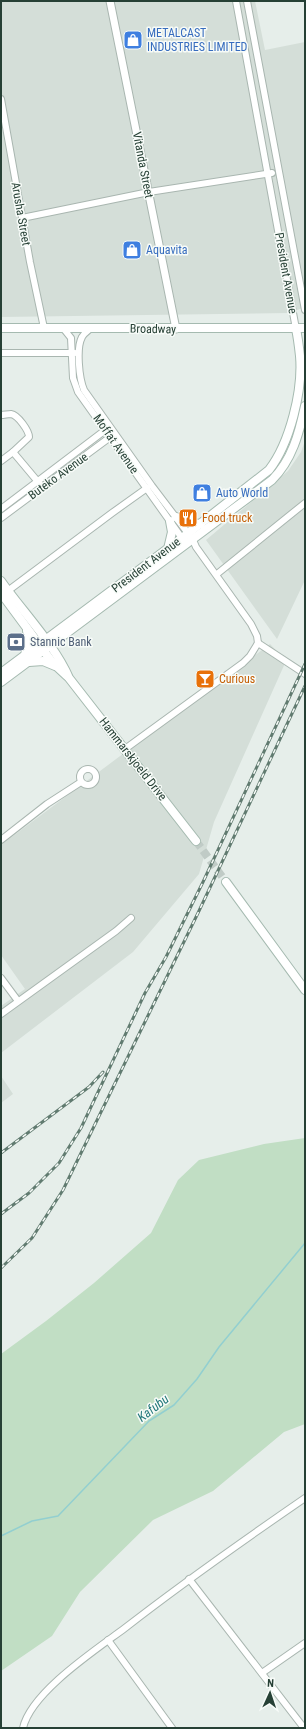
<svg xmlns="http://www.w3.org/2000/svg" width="306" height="1729" font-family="'Roboto Condensed',sans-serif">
<rect width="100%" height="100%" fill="#e6eeea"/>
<!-- built -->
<g fill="#d4ded8">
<path d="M1,1H255L265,50L305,42V307L289,313L1,317Z"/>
<path d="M305,441V580L277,639L206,540L288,471L301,452Z"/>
<path d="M270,644L286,661L214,822L199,874L133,952L1,1053V1006L25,989L1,955V845Z"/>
<path d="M1,1076L13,1094L1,1103Z"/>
</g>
<!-- green -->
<path fill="#c1dec4" d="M305,1138V1424L284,1432L213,1491L153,1520L80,1592L52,1636L1,1671V1354L46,1321L94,1283L151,1233L178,1180L199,1160L264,1144Z"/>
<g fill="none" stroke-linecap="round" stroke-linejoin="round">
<!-- stream -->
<path stroke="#92cfd0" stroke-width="1.5" d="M1,1536L32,1521L58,1516L149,1421L174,1405L197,1379L219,1347L305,1243"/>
<!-- secondary-tunnel -->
<path stroke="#c0cbc6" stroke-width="8" stroke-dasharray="8 4" stroke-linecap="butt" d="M196,841L226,882"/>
<defs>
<g id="minor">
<path d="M236,1L296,329"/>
<path d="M247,1L305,310"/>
<path d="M1,99L30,262L44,328"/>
<path d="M22,218L149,192L272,173"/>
<path d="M63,328L71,338L73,378L78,392L184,541"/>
<path d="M91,328C88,331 84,333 82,337C76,348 79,378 84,390L152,486L193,540L196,547L251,624L257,636L258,643"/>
<path d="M1,353H75"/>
<path d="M1,415C4,415 8,414 11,414C18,415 29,431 29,437L13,452L1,461"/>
<path d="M13,452L39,483"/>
<path d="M1,509L108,428"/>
<path d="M1,518L113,435"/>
<path d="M217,574L305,503"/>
<path d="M5,593L112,513L147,488"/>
<path d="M258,643L305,674"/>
<path d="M125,749L243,663L250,656L258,643"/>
<circle cx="88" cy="777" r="8"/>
<path d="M1,840L47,804L81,782"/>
<path d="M1,978L18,1001"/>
<path d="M1,1014L116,931L131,918"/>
<path d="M189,1579L304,1728"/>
<path d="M108,1640L172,1728"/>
<path d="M262,1673L305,1643"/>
<path d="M23,1728C31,1692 97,1649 125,1628C184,1582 244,1540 305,1498"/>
</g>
<path id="tertiary" d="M110,1L176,329"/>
<g id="secondary">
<path d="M1,328H305"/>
<path d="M176,517L189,523L201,524"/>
<path d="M168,549L172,532L170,521"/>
<path d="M1,581C22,611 55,645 69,678L196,841"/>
<path d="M1,593L52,662L67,676"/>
<path d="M25,655L29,640L27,631"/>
<path d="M29,662L43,661L55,666"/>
<path d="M1,673L182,538L269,470C290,443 303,390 300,356C299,347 298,338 296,329"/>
<path d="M1,682L272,480C292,460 299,434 305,406"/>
<path d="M226,882L305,990"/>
</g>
</defs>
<!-- minor casing -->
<use href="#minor" stroke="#a9b6b0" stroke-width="8"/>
<!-- tertiary casing -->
<use href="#tertiary" stroke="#a9b6b0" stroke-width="9"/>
<!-- secondary casing -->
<use href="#secondary" stroke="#a5bab0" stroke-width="10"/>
<!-- minor -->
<use href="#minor" stroke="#fff" stroke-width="6"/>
<!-- tertiary -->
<use href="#tertiary" stroke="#fff" stroke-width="7"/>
<!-- secondary -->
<use href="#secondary" stroke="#fff" stroke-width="8"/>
<defs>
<g id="rail">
<path d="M1,1153L89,1087L103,1072"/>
<path d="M1,1214L29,1193L59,1163L81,1128L145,993L166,957L203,882L305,664"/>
<path d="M1,1268L32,1238L63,1190L198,913L305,686"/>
</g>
</defs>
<!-- rail casing -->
<use href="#rail" stroke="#617b70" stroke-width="3"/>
<!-- rail -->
<use href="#rail" stroke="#f7fbf8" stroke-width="1.5" stroke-dasharray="4.5" stroke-linecap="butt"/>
</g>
<!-- icons -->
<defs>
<symbol id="shop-square" viewBox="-11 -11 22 22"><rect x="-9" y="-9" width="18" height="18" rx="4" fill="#3f7fe0" stroke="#f7fbf8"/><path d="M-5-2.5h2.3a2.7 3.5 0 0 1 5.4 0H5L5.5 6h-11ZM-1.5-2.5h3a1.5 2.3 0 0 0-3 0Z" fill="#fff"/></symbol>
<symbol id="restaurant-square" viewBox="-11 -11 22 22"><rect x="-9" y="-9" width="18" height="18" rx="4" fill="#e8710a" stroke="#f7fbf8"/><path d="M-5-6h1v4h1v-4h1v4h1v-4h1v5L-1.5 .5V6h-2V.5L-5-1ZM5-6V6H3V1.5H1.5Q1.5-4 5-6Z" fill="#fff"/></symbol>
<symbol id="bank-square" viewBox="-11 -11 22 22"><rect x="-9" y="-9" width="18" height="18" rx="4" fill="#5c6f8a" stroke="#f7fbf8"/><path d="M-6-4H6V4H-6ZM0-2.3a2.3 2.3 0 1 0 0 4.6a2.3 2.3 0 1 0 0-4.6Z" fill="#fff"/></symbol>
<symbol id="bar-square" viewBox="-11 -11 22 22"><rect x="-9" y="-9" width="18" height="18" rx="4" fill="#e8710a" stroke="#f7fbf8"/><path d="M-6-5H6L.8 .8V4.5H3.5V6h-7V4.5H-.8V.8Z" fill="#fff"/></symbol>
</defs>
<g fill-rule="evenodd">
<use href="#shop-square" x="122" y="29" width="22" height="22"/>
<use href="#shop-square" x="121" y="239" width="22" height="22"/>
<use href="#shop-square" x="191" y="482" width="22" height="22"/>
<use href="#restaurant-square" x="177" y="507" width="22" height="22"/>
<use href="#bank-square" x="5" y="631" width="22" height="22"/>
<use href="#bar-square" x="194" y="668" width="22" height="22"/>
</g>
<g text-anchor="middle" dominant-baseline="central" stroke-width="3" stroke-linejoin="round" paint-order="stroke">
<!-- shop labels -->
<g font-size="12" fill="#366cbe" stroke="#f7fbf8" text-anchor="start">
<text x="147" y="33">METALCAST<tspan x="147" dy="14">INDUSTRIES LIMITED</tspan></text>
<text x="146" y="250">Aquavita</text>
<text x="216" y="493">Auto World</text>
</g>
<!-- street labels -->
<g font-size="12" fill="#264035" stroke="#f7fbf8">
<text transform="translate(143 165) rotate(79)">Vitanda Street</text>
<text transform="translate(21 214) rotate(80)">Arusha Street</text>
<text transform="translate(286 273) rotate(80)">President Avenue</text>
<text transform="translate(153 329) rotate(1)">Broadway</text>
<text transform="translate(116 444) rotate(55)">Moffat Avenue</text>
<text transform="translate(58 476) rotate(-36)">Buteko Avenue</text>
<text transform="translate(146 565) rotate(-37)">President Avenue</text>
<text transform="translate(133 759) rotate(52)">Hammarskjoeld Drive</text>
</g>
<!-- food labels -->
<g font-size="12" fill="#c56008" stroke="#f7fbf8" text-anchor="start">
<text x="202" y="518">Food truck</text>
<text x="219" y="679">Curious</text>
</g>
<!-- service labels -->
<g font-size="12" fill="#4e5e75" stroke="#f7fbf8" text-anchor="start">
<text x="30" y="642">Stannic Bank</text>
</g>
<!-- water labels -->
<g font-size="13" font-style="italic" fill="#22787a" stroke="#f7fbf8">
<text transform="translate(153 1408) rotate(-38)">Kafubu</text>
</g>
</g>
<!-- border -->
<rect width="306" height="1729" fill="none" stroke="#264035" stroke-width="4"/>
<!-- north arrow -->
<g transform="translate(270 1693) rotate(3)" stroke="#f7fbf8" stroke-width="3" paint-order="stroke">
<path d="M0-3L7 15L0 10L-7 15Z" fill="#264035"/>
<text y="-6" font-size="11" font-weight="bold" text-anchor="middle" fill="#264035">N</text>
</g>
</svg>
